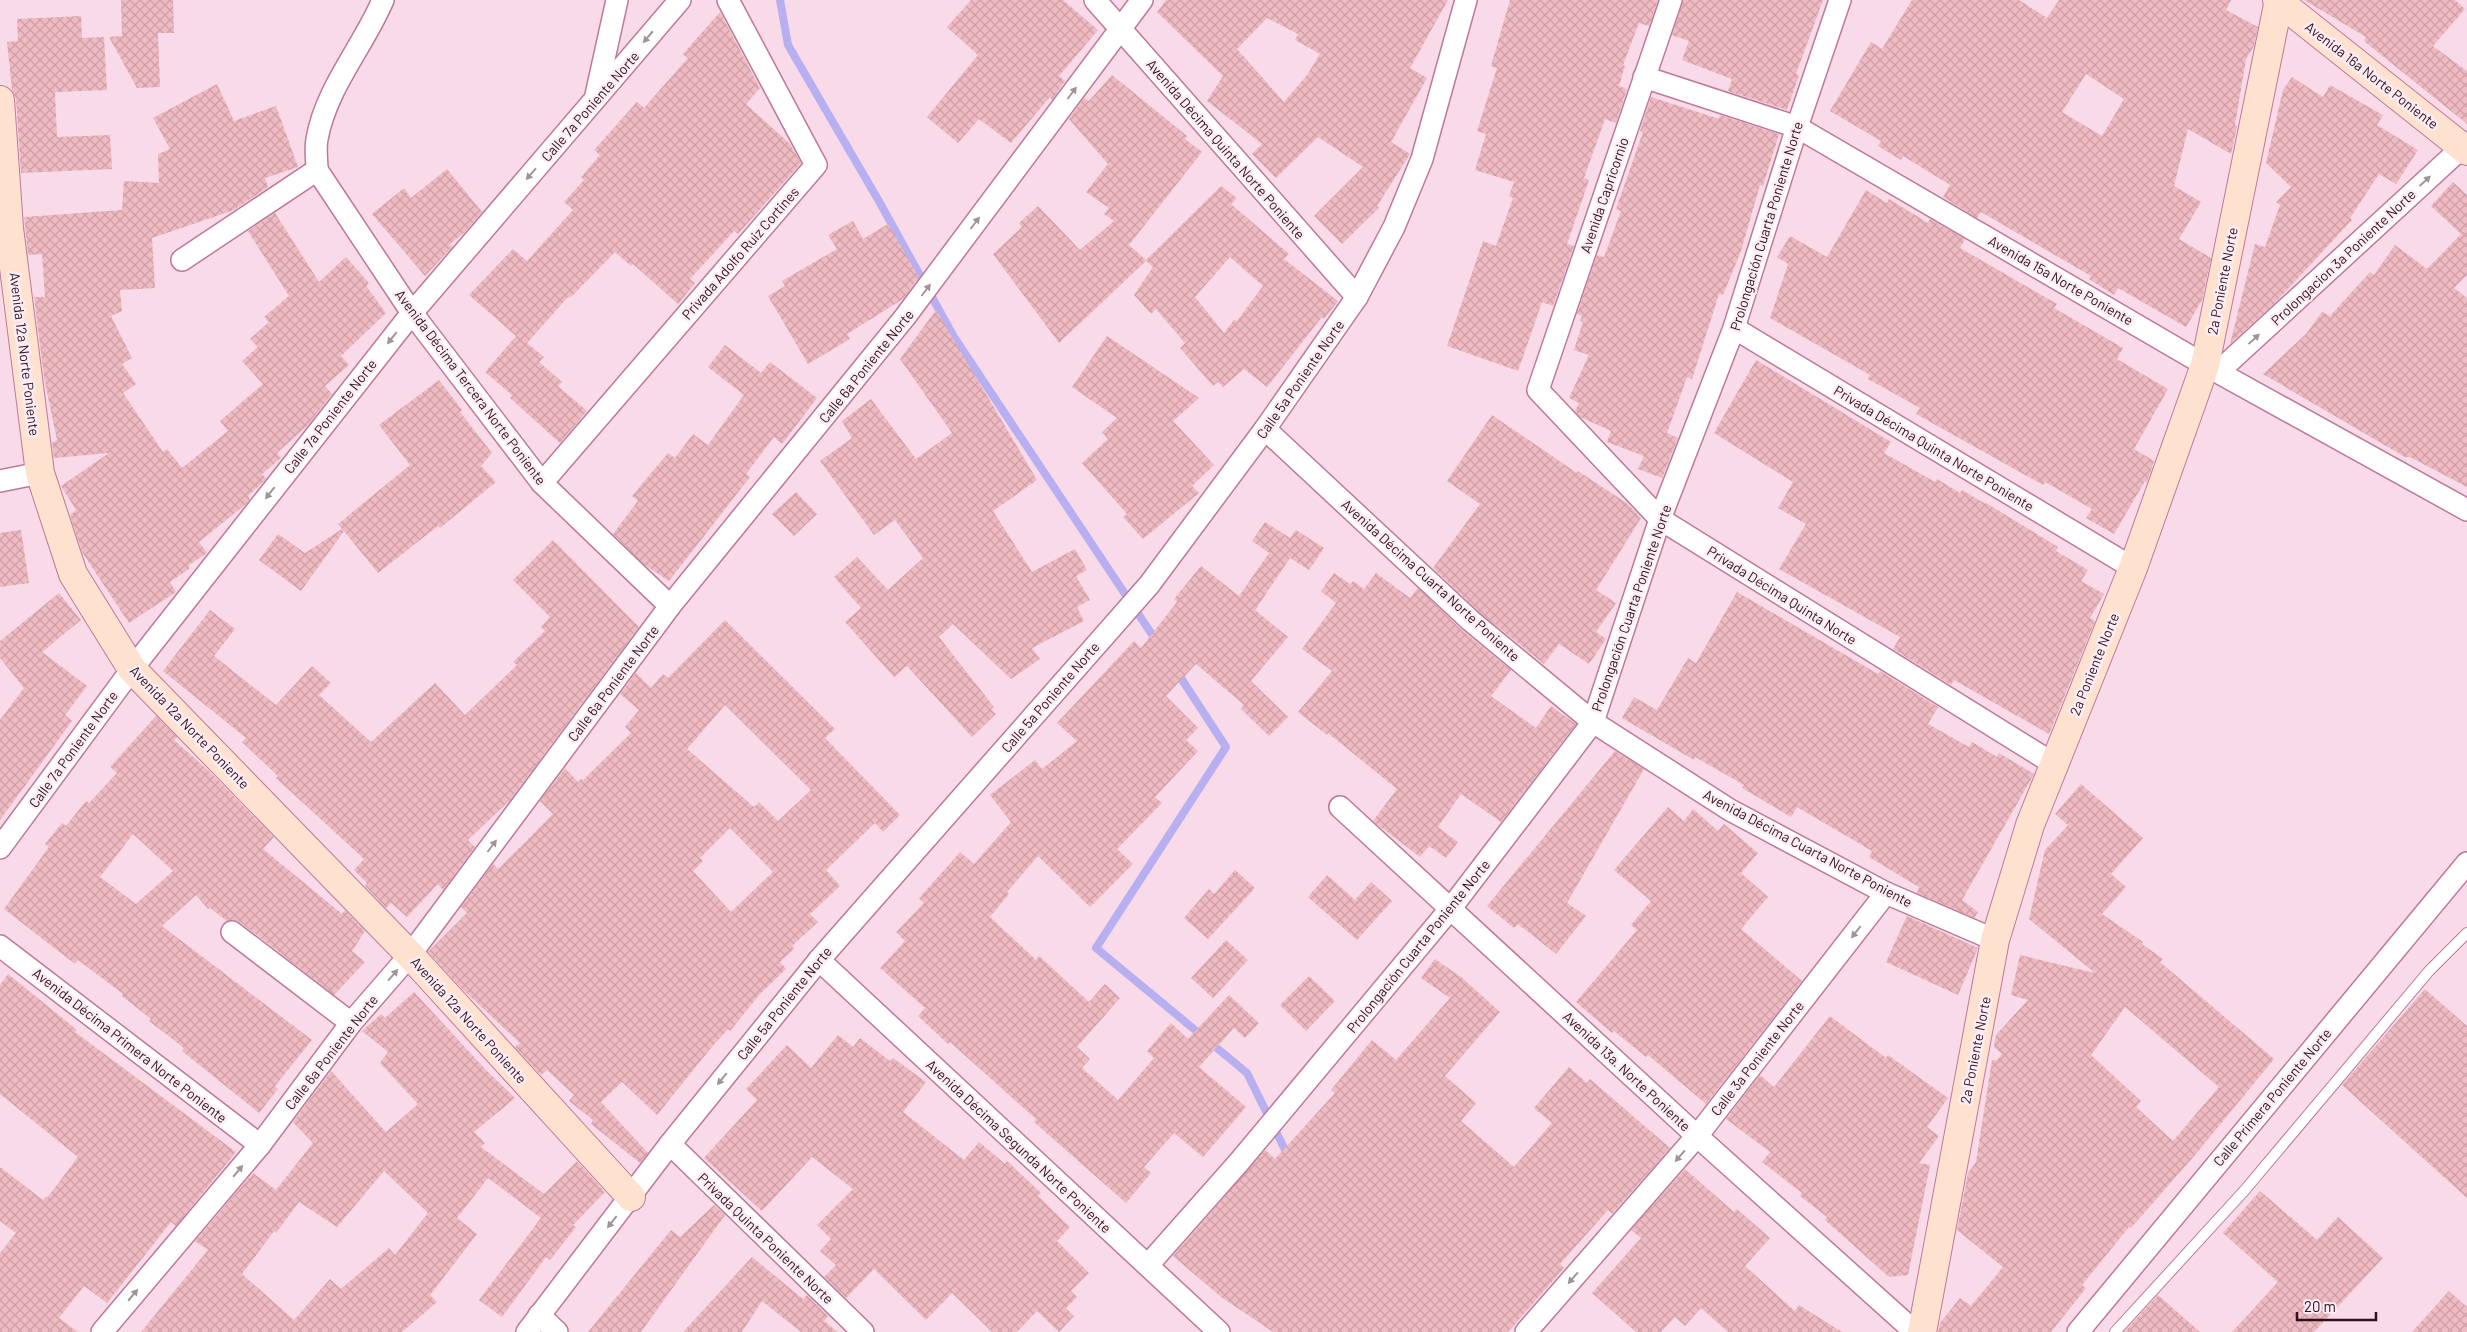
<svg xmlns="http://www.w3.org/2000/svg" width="2467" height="1332" font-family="Barlow,sans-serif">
<defs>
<pattern id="building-cross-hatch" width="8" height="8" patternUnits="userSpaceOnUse" patternTransform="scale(1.25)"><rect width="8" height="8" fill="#efbac1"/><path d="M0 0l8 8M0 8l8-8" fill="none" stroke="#cd9fa6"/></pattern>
</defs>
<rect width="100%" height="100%" fill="#f9dae8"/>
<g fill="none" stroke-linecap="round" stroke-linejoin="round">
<!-- stream -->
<g stroke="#b7aff0" stroke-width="8">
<path d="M780,0L788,45L880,203L954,337L1157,642"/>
<path d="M1177,672L1226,747L1096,948L1247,1073L1289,1158"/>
</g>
</g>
<!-- building -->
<g fill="url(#building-cross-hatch)" fill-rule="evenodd">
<path d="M121,0H173L174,33H158L160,87L137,88L109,37L122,36Z"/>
<path d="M971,0H1063L1098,30L1059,76L1065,81L1052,100L1050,97L1011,143L979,119L958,143L927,117L978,55L947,27Z"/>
<path d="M1166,0H1448L1410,68L1427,78L1391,142L1410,154L1377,206L1379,208L1342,244L1314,216L1363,167L1318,137L1276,178L1252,154L1262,144L1207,101L1223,76L1157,12ZM1267,18L1298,34L1295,40L1320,54L1307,75L1284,102L1237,49Z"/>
<path d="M1510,0H1658L1649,26L1639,23L1623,65L1625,66L1619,86L1627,89L1616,123L1605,119L1584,178L1589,180L1567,244L1574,246L1553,306L1542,302L1518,371L1447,346L1483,241L1496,246L1513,198L1509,196L1514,182L1475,170L1486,134L1477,131L1497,68L1491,66Z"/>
<path d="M1683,0H1823L1796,74L1799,75L1787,110L1728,91L1732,79L1682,60L1689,41L1672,35Z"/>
<path d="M1912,0H2019L2047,18L2059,0H2231L2226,10L2258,27L2254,46L2246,59L2235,125L2237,127L2231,154L2188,129L2174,186L2201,202L2179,239L2211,258L2202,300L2186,327L2118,288L2114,295L2089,279L2091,276L1981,212L1977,218L1943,197L1950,185L1903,156L1901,160L1878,146L1881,141L1830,111L1871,42L1882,49ZM2086,74L2124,99L2102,136L2062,112Z"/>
<path d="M2304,0H2455L2465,9L2433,46L2467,71V124L2364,41L2366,37Z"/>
<path d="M720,12L760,88L746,104L790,144L801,163L738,234L734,231L690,279L695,283L678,304L633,264L631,266L615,252L570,298L568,297L527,343L544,357L539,362L562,382L558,386L587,411L560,443L510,398L512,395L485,372L516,336L469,295L513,249L527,261L573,210L564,202L584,180L581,177L600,155L594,150L637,102L644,108L688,58L683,54Z"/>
<path d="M81,16L82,38L104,37L107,90L55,92L57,137L110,135L112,169L21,173L16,99L12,90L7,42L18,41L17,19Z"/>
<path d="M1112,75L1187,136L1185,139L1202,152L1129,245L1146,260L1221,186L1237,198L1231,204L1289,254L1284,259L1338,301L1324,319L1322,317L1267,387L1244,369L1223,387L1218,382L1213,386L1180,348L1185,343L1156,309L1151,314L1134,295L1153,267L1146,261L1059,343L993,254L1022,227L1019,223L1038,206L1080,250L1114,221L1104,214L1109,208L1086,192L1108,164L1069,119L1084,98L1089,101ZM1230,257L1263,286L1237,321L1234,320L1224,333L1195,297Z"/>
<path d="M2292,77L2323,97L2330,85L2383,115L2377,125L2418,150L2396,184L2379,174L2350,218L2352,220L2273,305L2230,344L2255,244L2265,247L2280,205L2276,202L2291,187L2266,163L2283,90Z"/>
<path d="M217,84L234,121L276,106L298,167L265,178L268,187L234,210L152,238L155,288L120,290L122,311L111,316L132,358L122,364L136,384L123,393L163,452L167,449L182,468L228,431L220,421L263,384L242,361L258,347L250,339L269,322L264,317L289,296L248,231L275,213L319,282L346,257L369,283L366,286L386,313L341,356L349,365L325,386L332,394L307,426L277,453L281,458L262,474L266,479L248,496L250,499L246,504L199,542L207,553L189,565V569L170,582L176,592L129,623L82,552L70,515L76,510L61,486L109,453L54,458L52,443L57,440L44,377L34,297H45L42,254L28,255L24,217L122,210L124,181L159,183L158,154L170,149L153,118Z"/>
<path d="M1651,97L1713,117L1719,119L1720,115L1779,134L1763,186L1760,185L1741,251L1723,295L1719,294L1692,379L1687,377L1667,433L1678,438L1662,478L1638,469L1644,456L1607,442L1611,431L1580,417L1575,411L1579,403L1569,398L1589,355L1574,350L1583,322L1580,321L1582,316L1577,314L1597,255L1604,257L1621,211L1616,209L1643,132L1640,131Z"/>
<path d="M447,169L482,212L465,232L450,244L452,247L425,276L372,214L404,188L411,198Z"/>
<path d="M2453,182L2467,195V275L2454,288L2467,298V487L2410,457H2405L2263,374L2306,334L2322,312L2330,316L2370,272L2374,275L2395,245L2427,269L2461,234L2431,206Z"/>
<path d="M1866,190L1887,203L1889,199L1928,223L1930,219L1965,239L1960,248L2057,304L2054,308L2123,348L2117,359L2168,389L2134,449L2154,461L2147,482L2145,481L2114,534L2086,518L2092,509L2045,482L2043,485L1916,414L1920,408L1868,379L1870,375L1770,318L1788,264L1777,257L1790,236L1827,257Z"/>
<path d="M853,221L863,239L888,224L919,277L903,299L847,334L850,339L808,364L768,296L785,286L782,281L837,249L828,235Z"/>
<path d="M936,310L1037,480L993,511L1032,572L1075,549L1087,570L1076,576L1090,600L1077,607L1084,621L1032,648L1040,659L1011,679L953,624L939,637L994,707L991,709L996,714L972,737L907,666L894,677L845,622L861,608L834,577L857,557L888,590L923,558L895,520L874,535L820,461L852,438L842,421L871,399L916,459L952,433L900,359Z"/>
<path d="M1107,336L1199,398L1173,421L1214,465L1192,486L1199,493L1143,539L1123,517L1127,514L1082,463L1108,439L1102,432L1117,418L1072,387Z"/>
<path d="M725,345L761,373L770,362L817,398L782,444L774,437L746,474L750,477L669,581L645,565L613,534L638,501L632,496L668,453L675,458L693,434L708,445L744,395L708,367Z"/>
<path d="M1756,360L1891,442L1884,453L1935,482L1937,479L1960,493L1962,490L1986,504V503L2058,547L2056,551L2088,570L2081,581L2104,594L2090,618L2095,621L2049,734L1954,680L1951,685L1893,649L1900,637L1779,569L1806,524L1778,508L1793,482L1714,433Z"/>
<path d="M439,380L462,410L460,412L492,453L481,466L496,482L440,528L438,526L378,573L344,531L301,591L259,560L278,534L305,553L342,529L338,524L410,465L379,425Z"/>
<path d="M1492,415L1577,473L1578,471L1628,504L1641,518L1596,590L1616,603L1596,632L1606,639L1589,664L1559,644L1544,664L1479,612L1433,568L1480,504L1447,481Z"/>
<path d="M796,492L817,514L794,536L772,514Z"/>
<path d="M1265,522L1290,538L1296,530L1324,548L1309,570L1290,558L1255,610L1288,637L1251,681L1288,717L1269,736L1241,709L1244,705L1196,664L1166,696L1198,728L1186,740L1198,751L1155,797L1162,803L1117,849L1133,864L1090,907L1038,856L1007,892L1009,894L990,917L1036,960L1039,956L1089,1002L1105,984L1120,998L1077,1047L1090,1059L1082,1068L1118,1100L1154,1058L1147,1051L1171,1023L1188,1039L1229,995L1259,1023L1245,1038L1234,1028L1199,1067L1246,1107L1203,1157L1174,1133L1144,1167L1151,1173L1126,1203L1034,1122L1036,1119L999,1086L950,1042L948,1044L918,1016L925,1008L880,968L905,941L896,932L924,903L919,898L955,858L960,852L974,864L1011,822L990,795L1035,760L1042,769L1077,741L1057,723L1134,641L1141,648L1177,602L1174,599L1201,566L1239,596L1269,553L1252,541Z"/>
<path d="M21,530L29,583L0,587V533Z"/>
<path d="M553,540L639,627L510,800L468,840L475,847L443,890L438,884L407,917L391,903L386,908L365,886L367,883L354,870L364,859L276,778L278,776L242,742L246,738L163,671L210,610L235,629L214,656L276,705L312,666L331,683L319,695L371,742L435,683L465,715L517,665L513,662L545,631L541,627L550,617L513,580Z"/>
<path d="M1334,573L1350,584L1353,581L1364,589L1376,573L1410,598L1418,588L1462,630L1511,670L1491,696L1536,728L1551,706L1576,724L1501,822L1461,794L1438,827L1458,842L1446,858L1429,846L1420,857L1373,821L1397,789L1328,733L1327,735L1298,712L1332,671L1302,649L1336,603L1321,591Z"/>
<path d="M1737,592L1878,674L1880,671L1938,707L1928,724L1969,747L1972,742L1997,757L1999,753L2034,774L1962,900L1978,912L1974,918L1917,893L1919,887L1869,857L1872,851L1797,807L1791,817L1742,788L1744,785L1695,757L1694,760L1622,718L1634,697L1657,710L1688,658L1696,663Z"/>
<path d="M59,593L81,620L42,652L87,686L65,715L72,721L0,820V720L24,688L0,658V641Z"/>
<path d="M725,620L835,729L825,738L900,815L883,832L875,823L826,870L840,886L810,914L818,922L792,946L794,949L780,962L786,969L759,995L730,1031L728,1029L711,1048L657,1115L622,1082L601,1102L648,1153L640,1163L591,1124L593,1120L569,1101L574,1095L547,1070L541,1075L515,1047L520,1043L460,987L428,952L467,913L461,907L493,864L498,869L553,814L540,801L565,768L578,782L581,779L583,780L631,733L625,727L639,710L620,694L636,673L651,688L663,674L668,678ZM725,705L811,790L778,821L759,802L754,807L687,749ZM730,828L773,872L731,912L693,871L703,861L700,858Z"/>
<path d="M156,716L177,737L174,740L209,771L274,837L263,849L342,914L345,910L365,931L352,951L365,962L334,995L240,922L233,920L227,921L210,908L208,909L196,895L162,926L312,1040L275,1086L278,1089L259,1113L182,1051L184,1048L149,1021L151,1019L122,996L123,994L78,960L75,964L4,909L49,847L45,844L62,823L66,826L86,801L89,803L117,773L110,767ZM133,834L173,871L136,904L100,877Z"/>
<path d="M1615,751L1644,769L1567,903L1586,916L1556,954L1518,924L1514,928L1487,906Z"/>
<path d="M2081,784L2143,838L2111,874L2126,887L2102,914L2143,942L2142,944L2163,959L2160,962L2274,1059L2195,1155L2131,1228L2129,1227L2082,1285L2086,1288L2051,1332H1938L1940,1323L1960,1298L1971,1306L2003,1267L1957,1230L1968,1173L1976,1162L1992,1060H1997L2002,1054L1994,1047L1996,1035L2028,1000L2011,995L2020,955L2095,973L2029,919L2045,850L2068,825L2055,814ZM2125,1007L2219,1087L2173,1141L2136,1107L2141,1101L2091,1055Z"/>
<path d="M1668,807L1684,821L1693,809L1718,831L1724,824L1758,853L1741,873L1768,897L1741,929L1802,981L1706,1104L1648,1055L1646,1057L1614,1031L1612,1033L1576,1002L1637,930L1631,925L1651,901L1614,870Z"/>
<path d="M1235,870L1255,888L1208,939L1184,918L1209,889L1214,894Z"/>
<path d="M1327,875L1355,900L1371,882L1392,901L1357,940L1308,897Z"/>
<path d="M1907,916L1978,948L1958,995L1886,962Z"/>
<path d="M1226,940L1248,960L1213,998L1191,978Z"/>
<path d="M1435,959L1461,977L1500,1012L1445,1076L1476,1103L1461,1121L1514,1167L1552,1123L1534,1108L1569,1067L1587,1083L1590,1079L1670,1148L1612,1214L1608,1210L1560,1264L1564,1268L1508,1332H1273L1221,1297L1173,1256L1265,1150L1275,1159L1335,1093L1331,1090L1372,1040L1396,1060L1450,998L1421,978Z"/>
<path d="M8,974L77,1030L75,1032L236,1152L176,1226L171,1222L107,1303L84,1286L59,1318L78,1332H0V1253L16,1233L0,1221V1167L43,1200L46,1196L47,1198L78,1157L0,1094V985Z"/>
<path d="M1309,976L1335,1001L1306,1031L1280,1005Z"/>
<path d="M2425,989L2467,1026V1198L2342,1085Z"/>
<path d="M414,992L486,1070L515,1098L474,1132L485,1143L481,1147L544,1194L577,1161L605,1192L573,1225L576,1227L550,1260L546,1257L502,1317L479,1300L541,1218L488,1178L457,1218L477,1234L430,1295L437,1302L402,1332H141L208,1250L195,1241L253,1173L276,1190L313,1143L293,1122L331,1071L386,1132L418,1104L380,1063L388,1052L362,1031L381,1014L385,1018ZM384,1171L428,1213L395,1255L389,1248L341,1289L330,1279L294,1320L242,1274L274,1231L276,1233L299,1202L337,1227Z"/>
<path d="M1830,1016L1886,1058L1888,1055L1948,1098L1927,1127L1939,1136L1919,1163L1930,1165L1908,1275L1889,1277L1825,1220L1827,1217L1800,1196L1802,1193L1762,1162L1770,1152L1726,1119L1760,1075L1774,1087Z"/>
<path d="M838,1035L853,1047L860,1038L890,1061L893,1058L926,1082L903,1112L964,1160L979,1142L1005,1164L1007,1161L1041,1193L1038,1196L1070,1227L1057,1241L1089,1273L1071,1291L1077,1297L1066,1308L1074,1316L1059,1332L1037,1311L1017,1332H992L952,1293L926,1320L874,1269L846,1298L824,1277L836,1265L820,1251L831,1239L817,1225L853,1189L812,1157L762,1211L704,1158L757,1100L746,1089L787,1045L811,1068Z"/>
<path d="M1685,1169L1734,1212L1737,1209L1770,1238L1745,1266L1795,1311L1799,1305L1842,1332H1728L1701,1308L1685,1326L1675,1317L1661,1332H1636L1592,1293L1641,1238L1631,1230Z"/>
<path d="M2260,1191L2317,1240L2338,1217L2383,1258L2314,1332H2232L2278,1282L2223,1233Z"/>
<path d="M714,1205L725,1215L641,1332H588L671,1230L680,1237Z"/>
<path d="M752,1257L803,1299L807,1295L828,1316L824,1321L838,1332H801L762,1301L742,1332H683Z"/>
<path d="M2449,1291L2467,1307V1332H2412Z"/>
<path d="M2158,1295L2200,1332H2124Z"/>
</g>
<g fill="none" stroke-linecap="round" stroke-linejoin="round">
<defs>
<path id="lane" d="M2115,1332L2244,1191L2429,971L2467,933"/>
<g id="street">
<path d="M1095,0L1357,297"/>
<path d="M1671,0L1538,390L1660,519L2054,764"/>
<path d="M1644,77L1797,127L2205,365L2467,510"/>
<path d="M596,95L617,0"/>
<path d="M317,170L412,313L542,483L670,606"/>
<path d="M317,170C317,160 315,149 317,139C326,88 363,47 383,0"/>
<path d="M182,260L317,170"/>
<path d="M1734,328L2133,568"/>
<path d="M2218,372L2467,143"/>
<path d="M1265,429L1471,621L1593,722L1730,810L1886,893L1995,940"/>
<path d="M0,481L40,473"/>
<path d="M542,483L816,165L728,0"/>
<path d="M1340,807L1697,1136L1915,1332"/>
<path d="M0,848L132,669L412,313L680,0"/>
<path d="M232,932L351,1023"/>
<path d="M0,946L260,1145"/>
<path d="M819,960L1219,1332"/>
<path d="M670,1144L863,1332"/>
<path d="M1148,1265L1240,1161L1451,908L1593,722L1660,519L1734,328L1797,127L1840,0"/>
<path d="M539,1315L557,1332"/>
<path d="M102,1332L260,1145L351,1023L410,955L670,606L905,317L1142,0"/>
<path d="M527,1332L670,1144L819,960L1149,585L1265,429L1357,297L1394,227L1422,159L1466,0"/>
<path d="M1526,1332L1697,1136L1886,893"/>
<path d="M2078,1332L2467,863"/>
</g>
<g id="secondary">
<path d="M2277,0L2467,151"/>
<path d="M0,100L9,228L40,473L73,574L132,669L410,955L631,1197"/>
<path d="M1922,1332L1995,940L2030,825L2133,568L2205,365L2279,0"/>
</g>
</defs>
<!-- lane casing -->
<use href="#lane" stroke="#be789a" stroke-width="12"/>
<!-- street casing -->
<use href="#street" stroke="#be789a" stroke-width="24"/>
<!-- secondary casing -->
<use href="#secondary" stroke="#be789a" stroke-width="30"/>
<!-- lane -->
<use href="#lane" stroke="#fff" stroke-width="10"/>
<!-- street -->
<use href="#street" stroke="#fff" stroke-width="21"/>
<!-- secondary -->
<use href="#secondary" stroke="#ffe1d0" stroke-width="28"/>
</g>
<!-- one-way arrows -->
<defs><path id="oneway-solid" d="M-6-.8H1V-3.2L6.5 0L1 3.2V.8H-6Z" transform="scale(1.25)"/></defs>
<g fill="#a0949b">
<use href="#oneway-solid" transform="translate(648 37) rotate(130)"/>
<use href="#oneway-solid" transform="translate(1072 93) rotate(-53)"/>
<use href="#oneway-solid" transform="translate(531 174) rotate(131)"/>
<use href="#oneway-solid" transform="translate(2425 181) rotate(-43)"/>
<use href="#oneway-solid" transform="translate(975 223) rotate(-53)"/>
<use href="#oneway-solid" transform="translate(926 290) rotate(-53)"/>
<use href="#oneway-solid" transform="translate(392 338) rotate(128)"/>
<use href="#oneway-solid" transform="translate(2254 339) rotate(-43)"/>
<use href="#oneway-solid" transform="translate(270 493) rotate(128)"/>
<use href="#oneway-solid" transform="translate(492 846) rotate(-53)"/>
<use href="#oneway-solid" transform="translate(1856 932) rotate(128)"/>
<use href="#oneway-solid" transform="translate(393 975) rotate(-49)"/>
<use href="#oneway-solid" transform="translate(722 1079) rotate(129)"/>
<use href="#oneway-solid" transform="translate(1680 1156) rotate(131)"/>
<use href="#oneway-solid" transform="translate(238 1171) rotate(-50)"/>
<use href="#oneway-solid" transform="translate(612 1222) rotate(128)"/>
<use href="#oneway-solid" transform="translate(1573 1278) rotate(131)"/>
<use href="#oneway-solid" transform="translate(133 1295) rotate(-50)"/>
</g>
<g text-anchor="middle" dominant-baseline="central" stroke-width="5" stroke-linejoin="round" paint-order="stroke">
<!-- street labels -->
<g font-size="14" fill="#2d1220" stroke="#fcecf3">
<text transform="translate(2372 75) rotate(38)">Avenida 16a Norte Poniente</text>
<text transform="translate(590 106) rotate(-49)">Calle 7a Poniente Norte</text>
<text transform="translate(1226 149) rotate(49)">Avenida Décima Quinta Norte Poniente</text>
<text transform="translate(1604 195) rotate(-71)">Avenida Capricornio</text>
<text transform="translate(1766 226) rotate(-73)">Prolongación Cuarta Poniente Norte</text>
<text transform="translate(740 253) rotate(-49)">Privada Adolfo Ruiz Cortines</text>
<text transform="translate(2343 257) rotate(-43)">Prolongacion 3a Poniente Norte</text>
<text transform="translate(2061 280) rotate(30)">Avenida 15a Norte Poniente</text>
<text transform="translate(2222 281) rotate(-79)">2a Poniente Norte</text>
<text transform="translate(25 354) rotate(83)">Avenida 12a Norte Poniente</text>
<text transform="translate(866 366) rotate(-51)">Calle 6a Poniente Norte</text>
<text transform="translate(1300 379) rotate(-55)">Calle 5a Poniente Norte</text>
<text transform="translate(471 387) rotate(53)">Avenida Décima Tercera Norte Poniente</text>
<text transform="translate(330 416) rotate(-52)">Calle 7a Poniente Norte</text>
<text transform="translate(1934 448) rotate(31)">Privada Décima Quinta Norte Poniente</text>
<text transform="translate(1431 580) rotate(42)">Avenida Décima Cuarta Norte Poniente</text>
<text transform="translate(1782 595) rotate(32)">Privada Décima Quinta Norte</text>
<text transform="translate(1631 608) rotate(-71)">Prolongación Cuarta Poniente Norte</text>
<text transform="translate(2094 664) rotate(-68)">2a Poniente Norte</text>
<text transform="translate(613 683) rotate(-53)">Calle 6a Poniente Norte</text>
<text transform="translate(1050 697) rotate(-49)">Calle 5a Poniente Norte</text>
<text transform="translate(190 727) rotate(46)">Avenida 12a Norte Poniente</text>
<text transform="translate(73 749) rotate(-54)">Calle 7a Poniente Norte</text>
<text transform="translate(1808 848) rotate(28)">Avenida Décima Cuarta Norte Poniente</text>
<text transform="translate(1418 946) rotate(-51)">Prolongación Cuarta Poniente Norte</text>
<text transform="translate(784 1003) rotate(-51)">Calle 5a Poniente Norte</text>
<text transform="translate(469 1020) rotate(48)">Avenida 12a Norte Poniente</text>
<text transform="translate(130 1045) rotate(38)">Avenida Décima Primera Norte Poniente</text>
<text transform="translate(1975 1050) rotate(-79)">2a Poniente Norte</text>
<text transform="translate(331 1052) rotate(-52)">Calle 6a Poniente Norte</text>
<text transform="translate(1757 1058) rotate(-52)">Calle 3a Poniente Norte</text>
<text transform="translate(1627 1071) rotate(43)">Avenida 13a. Norte Poniente</text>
<text transform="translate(2272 1097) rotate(-50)">Calle Primera Poniente Norte</text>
<text transform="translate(1019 1146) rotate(43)">Avenida Décima Segunda Norte Poniente</text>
<text transform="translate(766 1238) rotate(44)">Privada Quinta Poniente Norte</text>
</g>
</g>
<!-- scale -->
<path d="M2297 1312v8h79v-8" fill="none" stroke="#2d1220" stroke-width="2.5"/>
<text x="2304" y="1312" font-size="15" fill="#2d1220" stroke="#fcecf3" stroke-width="4" paint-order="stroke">20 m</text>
</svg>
